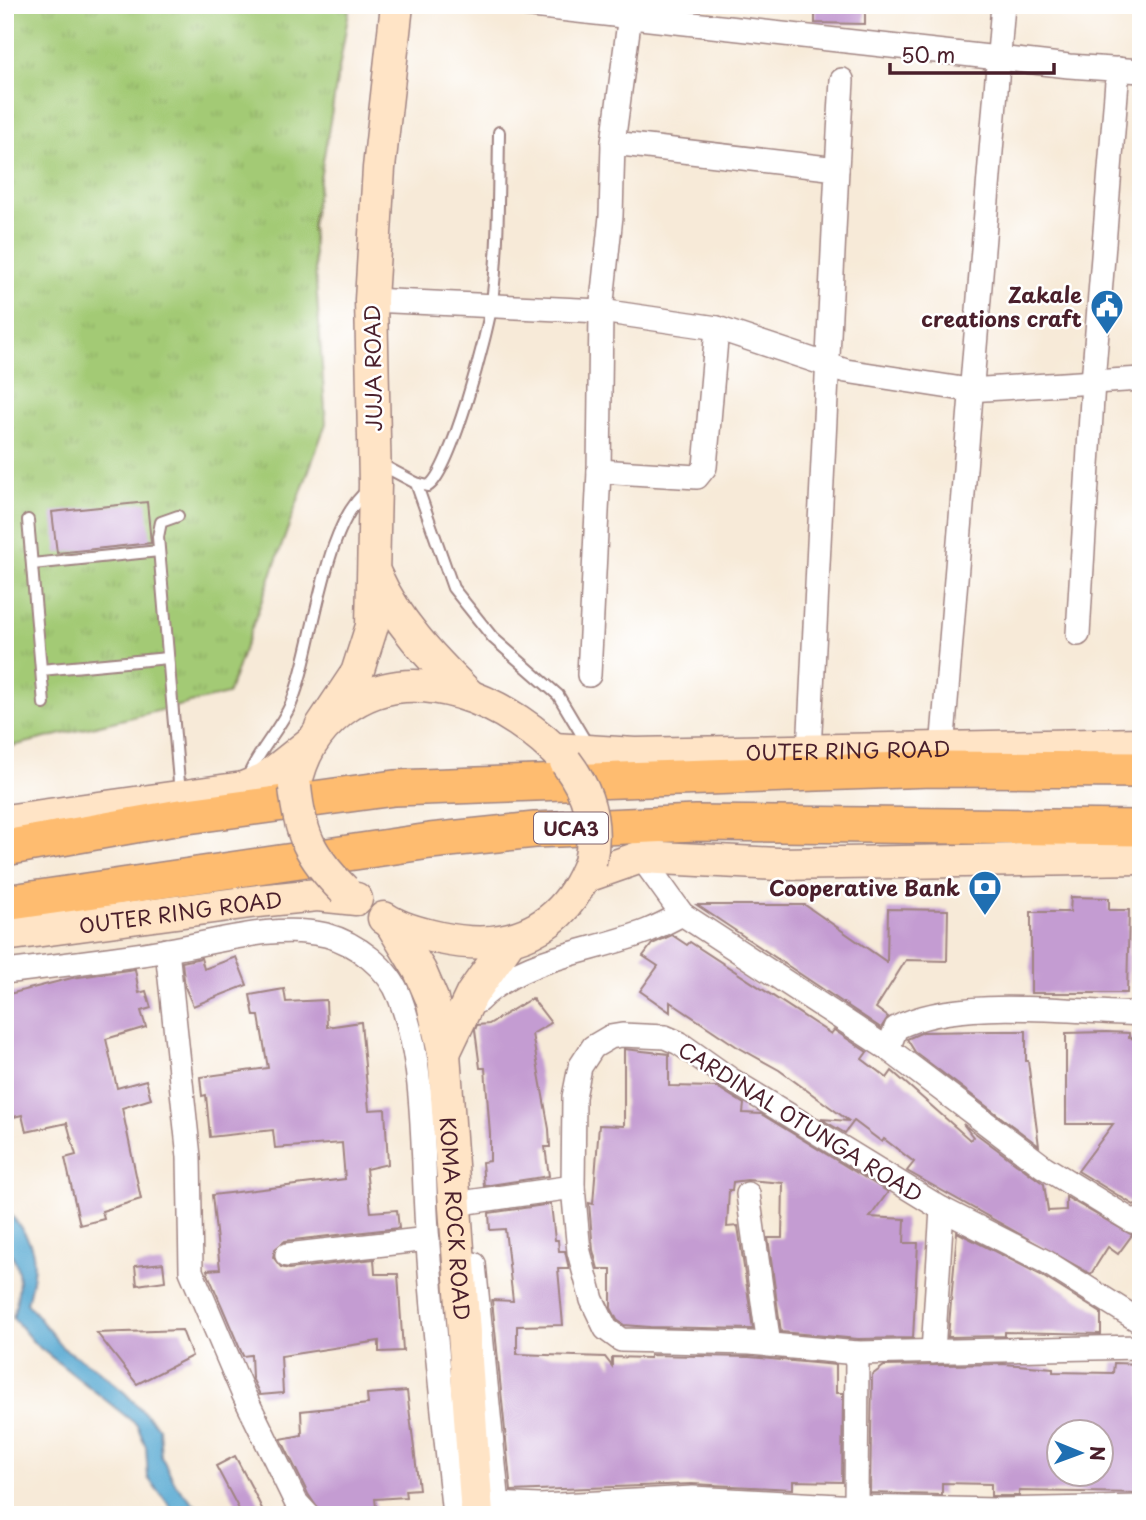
<svg xmlns="http://www.w3.org/2000/svg" width="1146" height="1520" font-family="'Playpen Sans',sans-serif">
<defs>
<pattern id="grass-tufts" width="24" height="20" patternUnits="userSpaceOnUse" patternTransform="scale(1.75)"><rect width="24" height="20" fill="#a3ca75"/><path d="M3 7l-1-3M5 7V3M7 7l1-3M15 17l-1-3M17 17v-4M19 17l1-3" fill="none" stroke="#8ead65"/></pattern>
</defs>
<rect width="100%" height="100%" fill="#fff"/>
<filter id="ink" filterUnits="userSpaceOnUse"><feTurbulence type="fractalNoise" baseFrequency=".0143" numOctaves="2"/><feDisplacementMap in="SourceGraphic" scale="14" xChannelSelector="R" yChannelSelector="G"/><feConvolveMatrix kernelMatrix="1 2 1 2 8 2 1 2 1" color-interpolation-filters="sRGB"/></filter>
<filter id="wash" filterUnits="userSpaceOnUse"><feTurbulence type="fractalNoise" baseFrequency=".00686" numOctaves="4" result="noise"/><feDisplacementMap in="SourceGraphic" scale="28" xChannelSelector="R" yChannelSelector="G"/><feGaussianBlur stdDeviation="1.57" result="paint"/><feColorMatrix in="noise" values="0 0 0 0 0 0 0 0 0 0 0 0 0 0 0 0 0 1.4 0 .05"/><feComposite in="paint" operator="in"/></filter>
<g filter="url(#wash)">
<rect width="100%" height="100%" fill="#f7ead8"/>
<!-- grass -->
<path fill="url(#grass-tufts)" stroke="#767450" stroke-width="2" d="M5,5H350L312,225L326,423L228,694L5,748Z"/>
<!-- water -->
<path fill="#57a9d2" stroke="#50647e" stroke-width="2" d="M5,1208C37,1245 39,1256 27,1303L63,1348L94,1367L125,1393L159,1428L161,1456L176,1485L198,1508L199,1515H177L148,1478L146,1447L137,1425L35,1344L13,1318C19,1292 25,1267 5,1246Z"/>
<g id="blocks">
<!-- building -->
<g fill="#c49cd2" fill-rule="evenodd">
<path d="M815,5H865V24L815,23Z"/>
<path d="M147,502L151,543L57,553L52,512Z"/>
<path d="M1071,897L1109,898V910H1129L1127,993H1031V912H1070Z"/>
<path d="M697,905H805L887,962L888,909L948,910L947,961L906,960L876,1008L888,1017L881,1028Z"/>
<path d="M672,935L687,945L690,942L831,1034L834,1030L867,1052L862,1059L887,1078L892,1071L970,1140L973,1137L963,1124L1044,1184L1048,1211L1066,1210V1197L1132,1235L1118,1254L1108,1247L1091,1274L907,1171L914,1162L884,1139L882,1142L854,1121L845,1133L821,1119L849,1121L779,1070L736,1046L670,1002V1012L640,991L658,966L643,956L652,944Z"/>
<path d="M236,957L247,985L193,1006L185,987L182,962L201,958L204,969Z"/>
<path d="M135,969L139,993L146,991L151,1008L141,1011L146,1027L106,1039L117,1088L146,1080L151,1099L122,1108L141,1199L102,1211L104,1219L80,1225L65,1158L76,1155L67,1123L26,1132L22,1115L5,1119V995L72,978Z"/>
<path d="M284,989L286,1002L326,1000L327,1027L361,1022L369,1110L385,1109L388,1164L366,1169L371,1212L397,1210L399,1228L285,1241L275,1249L273,1257L281,1267L289,1269L374,1259L375,1274H398L403,1351L379,1352V1341L281,1356L283,1393L260,1395L252,1378L251,1355L243,1356L208,1274L207,1270L220,1269L212,1195L345,1179L342,1143L275,1148L273,1130L210,1137L206,1095L202,1096L200,1077L268,1068L259,1016H254L250,995Z"/>
<path d="M532,998L551,1023L532,1034L549,1129L550,1147H545L549,1176L484,1186L482,1162L490,1161V1134L485,1068H480L475,1030L477,1025L489,1024Z"/>
<path d="M992,1031H1026V1061H1028L1039,1146L915,1052L907,1039L923,1032Z"/>
<path d="M1106,1032L1129,1033V1038L1141,1039L1139,1208L1078,1171L1113,1124H1066V1033Z"/>
<path d="M624,1049L669,1054V1086L717,1087L744,1104L743,1113L761,1114L888,1192L870,1217L905,1219L904,1243H918L913,1338L858,1339L781,1332L768,1238H782L783,1183L747,1180L733,1182L732,1190H729L727,1227L738,1226L753,1329L650,1327L624,1325L617,1320L611,1308V1269H598L593,1250L589,1203L593,1204L599,1125L624,1126Z"/>
<path d="M551,1204L555,1240H558L559,1251H565L569,1269H558L563,1325L517,1326V1354L605,1357L612,1366V1357L650,1358V1355L749,1357L836,1365V1393H843L842,1482L793,1481V1489L692,1484L511,1491L492,1300L513,1301L505,1229L490,1230L489,1213Z"/>
<path d="M957,1232L1039,1274L1101,1313V1334L1005,1332V1336L948,1337Z"/>
<path d="M163,1263L165,1281L137,1285L135,1266Z"/>
<path d="M182,1330L192,1356L137,1384L97,1333Z"/>
<path d="M1114,1363L1141,1364V1493L1019,1491V1496H991V1484L942,1483V1495L870,1493L872,1375L884,1366L1004,1364L1053,1368V1372L1113,1373ZM1059,1432H1101V1474H1059Z"/>
<path d="M407,1391L419,1489L405,1490L406,1497L375,1499L377,1515H322L308,1494L281,1439L302,1435L301,1411L368,1404L367,1394Z"/>
<path d="M235,1456L252,1488L265,1515H242L216,1466Z"/>
</g>
</g>
</g>
<g filter="url(#ink)">
<use href="#blocks" fill-opacity="0" stroke="#a08482" stroke-width="2"/>
<g fill="none" stroke-linecap="round" stroke-linejoin="round">
<defs>
<g id="lane">
<path d="M380,464L416,483L428,486C450,475 488,332 492,302C499,246 498,189 499,132"/>
<path d="M416,483L453,588L493,638L558,695L589,747"/>
<path d="M178,516L161,522L158,537L180,794"/>
<path d="M28,520L44,704"/>
<path d="M32,564L159,551"/>
<path d="M41,670L168,658"/>
<path d="M247,779C257,752 279,731 291,704C315,647 321,525 370,488"/>
</g>
<g id="street">
<path d="M524,5L1069,66L1141,71"/>
<path d="M613,143L837,169L809,752"/>
<path d="M837,169L842,80"/>
<path d="M371,300L601,311L717,328L846,371L969,390L1141,379"/>
<path d="M599,471L697,477L705,467L717,328"/>
<path d="M1078,634L1093,382L1118,69"/>
<path d="M589,675L599,471L601,311L611,216L613,143L630,15"/>
<path d="M942,750L1003,5"/>
<path d="M641,857L682,914L888,1049L896,1028C955,996 1072,1012 1141,1014"/>
<path d="M167,950L189,1157L191,1271L243,1393L296,1502L308,1515"/>
<path d="M5,972C60,965 114,959 168,950C219,942 274,923 326,935C356,943 389,968 400,998C426,1066 422,1157 427,1230C433,1325 444,1420 454,1515"/>
<path d="M478,1001C523,956 591,953 647,931C659,926 671,920 682,914"/>
<path d="M888,1049L1044,1167L1132,1221L1141,1223"/>
<path d="M748,1194L769,1345"/>
<path d="M468,1202L573,1187"/>
<path d="M287,1255L428,1239"/>
<path d="M474,1264L499,1515"/>
<path d="M1141,1322L1046,1262L942,1209L730,1079L679,1043L665,1037L622,1035L610,1037L593,1047L580,1067L574,1097L573,1187L579,1252L592,1300L606,1329L621,1340L750,1343L857,1353L1141,1347"/>
<path d="M933,1352L942,1209"/>
<path d="M497,1504L540,1506L693,1498L856,1507L996,1510L1141,1507"/>
<path d="M856,1507L857,1353"/>
</g>
<g id="secondary">
<path d="M375,574C396,621 431,658 468,694"/>
<path d="M321,727L357,673L372,626L375,484L371,300L379,168L397,5"/>
<path id="s1" d="M554,749L635,754L1141,744"/>
<path d="M295,787C302,754 315,732 341,711C412,655 512,702 566,762"/>
<path d="M5,821L243,788L265,779L309,744"/>
<path d="M584,877L641,857L778,864L1141,858"/>
<path d="M384,918C400,929 421,934 440,938C510,953 564,931 590,862"/>
<path id="s2" d="M391,923L420,971L432,999L444,1053L477,1515"/>
<path id="s3" d="M5,935L258,901L317,895L356,899"/>
<path d="M444,1053L472,994L510,940"/>
</g>
<g id="primary">
<path d="M5,848L180,817L394,788L932,769L1141,770"/>
<path d="M5,903L430,841L535,830L696,823L1141,828"/>
</g>
</defs>
<!-- lane casing -->
<use href="#lane" stroke="#a08482" stroke-width="14"/>
<!-- street casing -->
<use href="#street" stroke="#a08482" stroke-width="26"/>
<!-- secondary casing -->
<use href="#secondary" stroke="#a08482" stroke-width="35"/>
<!-- primary casing -->
<use href="#primary" stroke="#a08482" stroke-width="38"/>
<!-- lane -->
<use href="#lane" stroke="#fff" stroke-width="10"/>
<!-- street -->
<use href="#street" stroke="#fff" stroke-width="23"/>
<!-- secondary -->
<use href="#secondary" stroke="#ffe4c6" stroke-width="32"/>
<!-- primary -->
<use href="#primary" stroke="#febc70" stroke-width="35"/>
<defs>
<g id="secondary-bridge">
<path d="M566,762C589,792 598,824 590,862"/>
<path d="M295,787C300,835 310,856 344,890"/>
</g>
</defs>
<!-- secondary-bridge casing -->
<use href="#secondary-bridge" stroke="#a08482" stroke-width="35" stroke-linecap="butt"/>
<!-- secondary-bridge -->
<use href="#secondary-bridge" stroke="#ffe4c6" stroke-width="32"/>
</g>
</g>
<!-- icons -->
<defs>
<symbol id="civic-pin" viewBox="-11 -11 22 30"><path d="M0 17L-7.5 6A9.5 9.5 0 1 1 7.5 6Z" fill="#1f6fb2" stroke="#fff"/><path d="M-.6-6.5H3V-4.5H.6V-3L4-1V1h2V6H-6V1h2V-1L-.6-3ZM-1.2 2.5V6h2.4V2.5Z" fill="#fff"/></symbol>
<symbol id="bank-pin" viewBox="-11 -11 22 30"><path d="M0 17L-7.5 6A9.5 9.5 0 1 1 7.5 6Z" fill="#1f6fb2" stroke="#fff"/><path d="M-6-4H6V4H-6ZM0-2.3a2.3 2.3 0 1 0 0 4.6a2.3 2.3 0 1 0 0-4.6Z" fill="#fff"/></symbol>
</defs>
<g fill-rule="evenodd">
<use href="#civic-pin" x="1088" y="287" width="38" height="52"/>
<use href="#bank-pin" x="966" y="868" width="38" height="52"/>
</g>
<g text-anchor="middle" dominant-baseline="central" stroke-width="5" stroke-linejoin="round" paint-order="stroke">
<!-- shield labels -->
<rect fill="#fff" stroke="#80626b" stroke-width="2" x="534" y="812.5" width="74" height="31" rx="5"/>
<g font-size="19" font-weight="bold" fill="#4a1f2b">
<text x="571" y="828">UCA3</text>
</g>
<!-- poi labels -->
<g font-size="21" font-weight="bold" fill="#4a1f2b" stroke="#fff" text-anchor="end">
<text x="1082" y="294">Zakale<tspan x="1082" dy="24">creations craft</tspan></text>
<text x="960" y="887">Cooperative Bank</text>
</g>
<!-- street labels -->
<g font-size="21" fill="#4a1f2b" stroke="#fff">
<text transform="translate(372 368) rotate(-91)">JUJA ROAD</text>
<text stroke="none"><textPath href="#s1" startOffset="294">OUTER RING ROAD</textPath></text>
<text stroke="none"><textPath href="#s3" startOffset="177">OUTER RING ROAD</textPath></text>
<text transform="translate(801 1121) rotate(32)">CARDINAL OTUNGA ROAD</text>
<text stroke="none"><textPath href="#s2" startOffset="308">KOMA ROCK ROAD</textPath></text>
</g>
</g>
<!-- margin -->
<rect width="1146" height="1520" fill="none" stroke="#fff" stroke-width="28"/>
<!-- north arrow -->
<g transform="translate(1080 1453) rotate(91)"><circle r="33" fill="#ffffff" stroke="#b7a5aa" stroke-width="2"/>
<path d="M0-5L12 26L0 18L-12 26Z" fill="#1f6fb2"/>
<text y="-10" font-size="19" font-weight="bold" text-anchor="middle" fill="#4a1f2b">N</text>
</g>
<!-- scale -->
<path d="M890 63v10h164v-10" fill="none" stroke="#4a1f2b" stroke-width="3.5"/>
<text x="901" y="63" font-size="21" fill="#4a1f2b" stroke="#ffffff" stroke-width="5" paint-order="stroke">50 m</text>
</svg>
